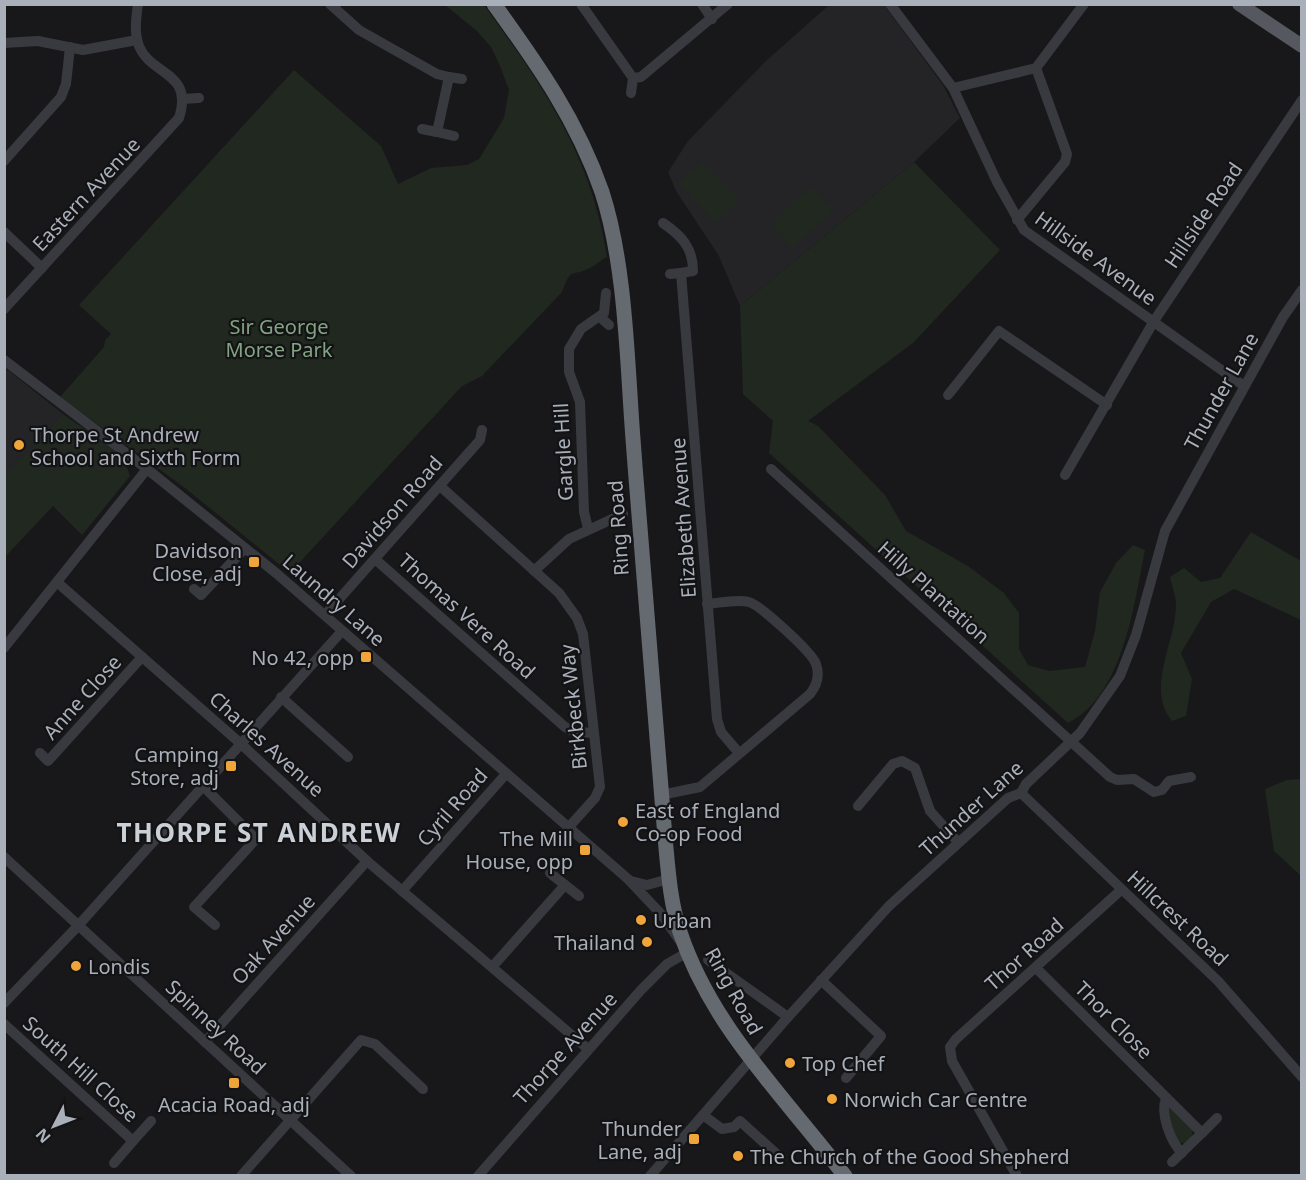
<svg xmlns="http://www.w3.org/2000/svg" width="1306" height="1180" font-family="'Noto Sans',sans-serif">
<rect width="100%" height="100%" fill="#18181a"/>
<!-- built -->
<g fill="#242427">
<path d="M829,5H884L943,85L960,118L914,162L740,306L719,256L676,191L668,172L688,141L766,61Z"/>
<path d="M4,367L63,414L5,477H4Z"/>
</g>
<!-- green -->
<g fill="#202820">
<path d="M445,5H484C543,87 591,154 607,257C601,260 596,265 590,268C571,278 572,265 562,292L482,376L462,386L290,573L185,488L60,397L104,347L105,340L111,334L79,305L294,70L381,146L398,184L431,168L467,165L479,159L504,118L509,90L500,66L491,47L477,31Z"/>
<path d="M703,161L740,201L716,223L679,183Z"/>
<path d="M914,162L1000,250L913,343L808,421L818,426L885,495L906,531L968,566L1004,593L1019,613V649L1028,665L1049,671L1085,667L1095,631L1100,592L1116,563L1133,545L1145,550C1134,605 1123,696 1068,723L769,453L773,421L743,394L740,306Z"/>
<path d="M811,187L833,211L792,248L770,223Z"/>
<path d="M63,414L127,459L125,462L130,476L82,535L53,506L5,557L4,477Z"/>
<path d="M1251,532L1301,561V620L1234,589L1211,602L1181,653L1192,679L1186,716L1172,721C1145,688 1176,642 1176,605C1176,596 1172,586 1170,577L1184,568L1201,582L1220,578Z"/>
<path d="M1301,779H1302L1301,876L1274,851L1265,789L1287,780Z"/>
<path d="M1168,1106L1193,1129L1192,1137L1185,1144L1174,1140Z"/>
</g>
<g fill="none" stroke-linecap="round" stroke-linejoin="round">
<!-- minor -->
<g stroke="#393a3f" stroke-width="10">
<path d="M330,4L359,30L437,74L449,77L437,132L422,129"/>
<path d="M581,4L633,78"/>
<path d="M702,4L712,19"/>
<path d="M890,4L953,88L997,182L1024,230L1244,386"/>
<path d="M4,43L38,41L83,50L137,40"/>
<path d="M449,77L462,79"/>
<path d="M953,88L1036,68L1084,4"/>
<path d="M631,93L633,78L641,77L728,4"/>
<path d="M182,99L199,98"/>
<path d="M437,132L454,136"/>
<path d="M4,161L61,97L66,84L70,47"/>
<path d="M1017,220L1065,162L1067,154L1036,68"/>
<path d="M663,223C682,236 693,248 693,271L681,273"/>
<path d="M4,232L42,268"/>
<path d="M670,274L681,273L717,719L721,732L739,753"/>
<path d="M4,309L179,118C194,71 151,76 139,46C134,33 136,18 138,4"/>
<path d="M600,317L609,325"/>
<path d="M4,360L147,469L276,573L628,879L661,914L688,952L667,964L641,990L478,1176"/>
<path d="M948,395L999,331L1107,405"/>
<path d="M771,469L1110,777L1117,780L1134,779L1154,792L1162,790L1169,781L1191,777"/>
<path d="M1065,475L1154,321L1302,100"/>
<path d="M440,486L559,593L577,618L583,634L600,787L595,798L568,828"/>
<path d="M588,528L584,512L580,402L569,372V349L581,329L604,313L606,293"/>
<path d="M375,559L565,727L575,732L594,733"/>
<path d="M534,571L569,539L623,514"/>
<path d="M58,583L240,743L367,861L588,1049"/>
<path d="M194,589L201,595L245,548"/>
<path d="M325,615L480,440L482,430"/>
<path d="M4,648L147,469"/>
<path d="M281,697L348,757"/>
<path d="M40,753L48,761L142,657"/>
<path d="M202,785L256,839L194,907L215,925"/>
<path d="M1021,793L1218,981L1302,1077"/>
<path d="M661,795L700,787L810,694C817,685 820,675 816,664C812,652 760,605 749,602C736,599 720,603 707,604"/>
<path d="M858,806L893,764L902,761L915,768L930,811L958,842"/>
<path d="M4,857L351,1176"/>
<path d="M631,881L647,885L669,879"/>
<path d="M565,885L579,896"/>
<path d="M402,891L506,774"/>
<path d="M708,960L788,1017"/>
<path d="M493,966L565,885L550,873"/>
<path d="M1036,968L1202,1133L1172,1162"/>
<path d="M821,980L881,1036L846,1078"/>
<path d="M4,1003L76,928L342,631"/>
<path d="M4,1024L133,1141L114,1163"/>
<path d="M205,1042L367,861"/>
<path d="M1166,1098C1160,1113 1170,1141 1182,1153"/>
<path d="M703,1115L722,1129L734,1127L740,1121L781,1158"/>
<path d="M1202,1133L1217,1118"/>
<path d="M133,1141L151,1121"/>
<path d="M241,1176L361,1040L375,1044L423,1089"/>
<path d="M650,1176L788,1017L889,906L1008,798L1021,793L1026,784L1080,733L1120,676L1136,635L1165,531L1283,317L1302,290"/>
<path d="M1017,1176L952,1061L950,1047L956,1039L1121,890"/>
</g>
<!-- major -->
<path stroke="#55585e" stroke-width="14" d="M1239,4L1302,46"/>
<!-- highway -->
<path stroke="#656970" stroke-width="15" d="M494,4C538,65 577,120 602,192C626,266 627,362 633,439C643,572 654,705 665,837C668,869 670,902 680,932C712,1028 785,1097 845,1176"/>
</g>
<!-- markers -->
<g fill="#f0a53a" stroke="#131315" stroke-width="2">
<circle cx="19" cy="445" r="6"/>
<rect x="248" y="556" width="12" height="12" rx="3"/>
<rect x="360" y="651" width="12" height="12" rx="3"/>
<rect x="225" y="760" width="12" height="12" rx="3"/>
<circle cx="623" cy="822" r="6"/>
<rect x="579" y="844" width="12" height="12" rx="3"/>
<circle cx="641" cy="920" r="6"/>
<circle cx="647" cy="942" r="6"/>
<circle cx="76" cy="966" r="6"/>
<circle cx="790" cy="1063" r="6"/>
<rect x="228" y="1077" width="12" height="12" rx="3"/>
<circle cx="832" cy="1099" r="6"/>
<rect x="688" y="1133" width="12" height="12" rx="3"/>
<circle cx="738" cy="1156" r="6"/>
</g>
<g text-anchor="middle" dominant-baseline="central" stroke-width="4.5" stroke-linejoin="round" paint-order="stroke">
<!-- street labels -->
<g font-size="20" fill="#aab0ba" stroke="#131315">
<text transform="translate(86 194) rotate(-47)">Eastern Avenue</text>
<text transform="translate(1203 215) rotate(-56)">Hillside Road</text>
<text transform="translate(1096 258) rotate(36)">Hillside Avenue</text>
<text transform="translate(1221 391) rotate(-61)">Thunder Lane</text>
<text transform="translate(563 452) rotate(-93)">Gargle Hill</text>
<text transform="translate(392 512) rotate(-49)">Davidson Road</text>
<text transform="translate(683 518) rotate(-94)">Elizabeth Avenue</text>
<text transform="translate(618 528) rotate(-94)">Ring Road</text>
<text transform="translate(934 592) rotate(42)">Hilly Plantation</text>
<text transform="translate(334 600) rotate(41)">Laundry Lane</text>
<text transform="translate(467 616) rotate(42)">Thomas Vere Road</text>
<text transform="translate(82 697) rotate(-48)">Anne Close</text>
<text transform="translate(573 707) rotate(-96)">Birkbeck Way</text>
<text transform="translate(267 744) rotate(42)">Charles Avenue</text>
<text transform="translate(452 807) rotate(-49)">Cyril Road</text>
<text transform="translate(971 808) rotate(-42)">Thunder Lane</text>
<text transform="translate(1178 918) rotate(43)">Hillcrest Road</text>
<text transform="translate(273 939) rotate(-48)">Oak Avenue</text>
<text transform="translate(1024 954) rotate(-42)">Thor Road</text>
<text transform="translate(734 991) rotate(61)">Ring Road</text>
<text transform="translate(1114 1020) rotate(45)">Thor Close</text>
<text transform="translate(216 1027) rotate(43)">Spinney Road</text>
<text transform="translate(565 1048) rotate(-48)">Thorpe Avenue</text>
<text transform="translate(81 1069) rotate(42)">South Hill Close</text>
</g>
<!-- park labels -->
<g font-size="20" fill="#82a482" stroke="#131315">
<text x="279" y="326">Sir George<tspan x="279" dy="23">Morse Park</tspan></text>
</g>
<!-- poi labels -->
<g font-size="20" fill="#aab0ba" stroke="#131315" text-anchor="start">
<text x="31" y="434">Thorpe St Andrew<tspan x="31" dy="23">School and Sixth Form</tspan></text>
<text x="242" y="550" text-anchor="end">Davidson<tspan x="242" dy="23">Close, adj</tspan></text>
<text x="354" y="657" text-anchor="end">No 42, opp</text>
<text x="219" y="754" text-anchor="end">Camping<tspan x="219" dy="23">Store, adj</tspan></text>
<text x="635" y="810">East of England<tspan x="635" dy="23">Co-op Food</tspan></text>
<text x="573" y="838" text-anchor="end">The Mill<tspan x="573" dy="23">House, opp</tspan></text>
<text x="653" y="920">Urban</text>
<text x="635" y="942" text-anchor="end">Thailand</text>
<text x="88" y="966">Londis</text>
<text x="802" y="1063">Top Chef</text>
<text x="844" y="1099">Norwich Car Centre</text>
<text x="234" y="1104" text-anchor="middle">Acacia Road, adj</text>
<text x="682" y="1128" text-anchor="end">Thunder<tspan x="682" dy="23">Lane, adj</tspan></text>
<text x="750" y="1156">The Church of the Good Shepherd</text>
</g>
<!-- district labels -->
<g font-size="26" font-weight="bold" letter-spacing="1.5" fill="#cbcfd6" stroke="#131315">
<text x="259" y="832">THORPE ST ANDREW</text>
</g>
</g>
<!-- border -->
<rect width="1306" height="1180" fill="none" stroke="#aab0ba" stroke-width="12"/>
<!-- north arrow -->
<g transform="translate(54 1126) rotate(228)" stroke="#131315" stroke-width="4.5" paint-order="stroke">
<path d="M0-4.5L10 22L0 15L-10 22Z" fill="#aab0ba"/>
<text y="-9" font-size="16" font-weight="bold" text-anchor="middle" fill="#aab0ba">N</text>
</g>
</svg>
